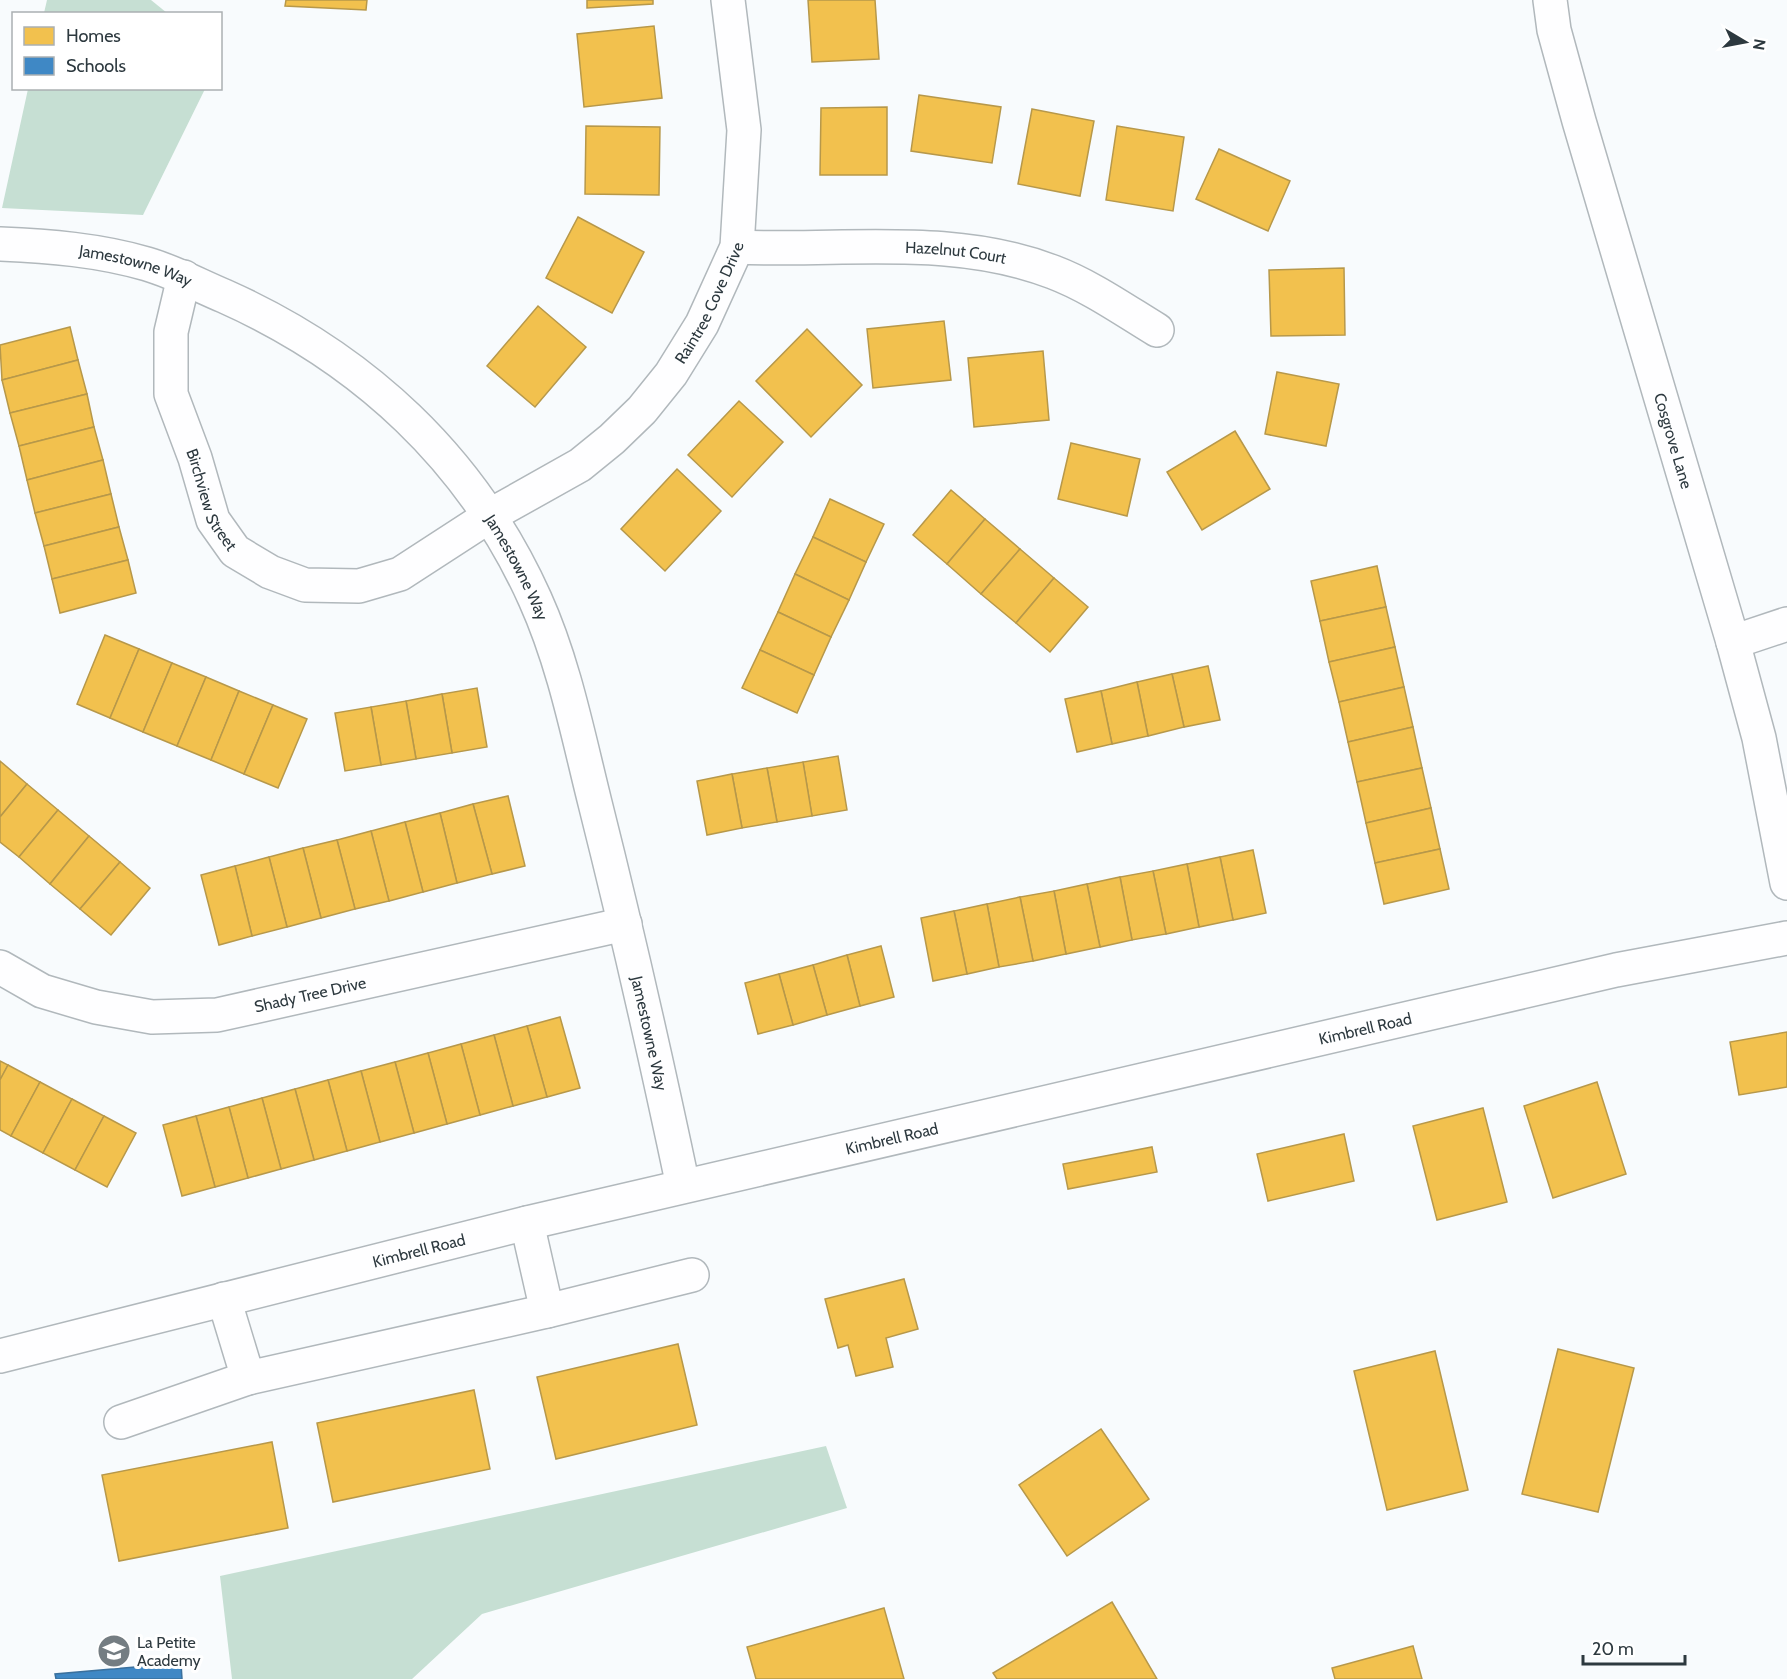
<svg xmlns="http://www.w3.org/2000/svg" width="1787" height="1679" font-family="Cabin,sans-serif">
<rect width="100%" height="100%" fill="#f8fbfd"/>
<!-- forest -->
<g fill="#c6dfd3">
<path d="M47,0H151L167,13H44Z"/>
<path d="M28,89V88L205,89L143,215L2,208Z"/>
<path d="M826,1446L847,1508L482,1614L412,1679H232L220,1576Z"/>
</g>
<!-- homes -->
<g fill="#f2c14e" stroke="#b7984a" stroke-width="1.5">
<path d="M286,0H367L366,10L285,6Z"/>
<path d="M587,0H653V4L587,8Z"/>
<path d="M808,0H875L879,59L812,62Z"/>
<path d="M654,26L662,98L584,107L577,34Z"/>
<path d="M919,95L1001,107L992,163L911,151Z"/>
<path d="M887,107V175H820L821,108Z"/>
<path d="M1032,109L1094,121L1080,196L1018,184Z"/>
<path d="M586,126L660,127L659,195L585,194Z"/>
<path d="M1117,126L1184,137L1173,211L1106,200Z"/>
<path d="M1219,149L1290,181L1268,231L1196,199Z"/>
<path d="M578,217L644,252L612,313L546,278Z"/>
<path d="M1344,268L1345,335L1271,336L1269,270Z"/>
<path d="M538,306L586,347L535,407L487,366Z"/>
<path d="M944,321L951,380L873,388L867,329Z"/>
<path d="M70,327L78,360L2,380L0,345Z"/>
<path d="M807,329L862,385L811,437L756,381Z"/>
<path d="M1043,351L1049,420L974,427L968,358Z"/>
<path d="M78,360L87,394L10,413L2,380Z"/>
<path d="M1277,372L1339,384L1326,446L1265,434Z"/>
<path d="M87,394L94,427L19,446L10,413Z"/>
<path d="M739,401L783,442L732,497L688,455Z"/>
<path d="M94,427L103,460L27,480L19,446Z"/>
<path d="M1235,431L1270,489L1202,530L1167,472Z"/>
<path d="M1071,443L1140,459L1127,516L1058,499Z"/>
<path d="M103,460L111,494L35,513L27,480Z"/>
<path d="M677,469L721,511L665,571L621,529Z"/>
<path d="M951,490L985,519L947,564L913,535Z"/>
<path d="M111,494L119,527L44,546L35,513Z"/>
<path d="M830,499L884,524L866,562L813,537Z"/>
<path d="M985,519L1020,549L981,594L947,564Z"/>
<path d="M119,527L128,560L52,579L44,546Z"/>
<path d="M813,537L866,562L849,600L795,574Z"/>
<path d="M1020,549L1054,578L1016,623L981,594Z"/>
<path d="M128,560L136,593L60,613L52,579Z"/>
<path d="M1377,566L1386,607L1320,621L1311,581Z"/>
<path d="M795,574L849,600L831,637L778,612Z"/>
<path d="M1054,578L1088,607L1050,652L1016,623Z"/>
<path d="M1386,607L1395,647L1329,662L1320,621Z"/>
<path d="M778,612L831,637L814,675L760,650Z"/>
<path d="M105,635L139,649L110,718L77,704Z"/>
<path d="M1395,647L1404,687L1339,702L1329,662Z"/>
<path d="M139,649L172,663L143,732L110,718Z"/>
<path d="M760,650L814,675L797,713L742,688Z"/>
<path d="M172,663L206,677L177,746L143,732Z"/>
<path d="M1208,666L1220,720L1184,727L1172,674Z"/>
<path d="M1172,674L1184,727L1148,736L1137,682Z"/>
<path d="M206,677L239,691L211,760L177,746Z"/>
<path d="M1137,682L1148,736L1112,744L1101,691Z"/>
<path d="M1404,687L1413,727L1348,742L1339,702Z"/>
<path d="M477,688L487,747L452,753L442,694Z"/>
<path d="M239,691L273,705L244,774L211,760Z"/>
<path d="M1101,691L1112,744L1077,752L1065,699Z"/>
<path d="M442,694L452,753L416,759L406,701Z"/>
<path d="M406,701L416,759L381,765L371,707Z"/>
<path d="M273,705L307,719L278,788L244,774Z"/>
<path d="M371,707L381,765L345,771L335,713Z"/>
<path d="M1413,727L1422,768L1357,782L1348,742Z"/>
<path d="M838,756L847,810L812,816L803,762Z"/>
<path d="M0,761L27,784L0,817Z"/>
<path d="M803,762L812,816L777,822L767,768Z"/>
<path d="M767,768L777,822L742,828L732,774Z"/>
<path d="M1422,768L1431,808L1366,823L1357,782Z"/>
<path d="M732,774L742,828L707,835L697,781Z"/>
<path d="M27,784L58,810L19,857L0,842V817Z"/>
<path d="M508,796L525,866L492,874L473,804Z"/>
<path d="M473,804L492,874L457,883L440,813Z"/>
<path d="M1431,808L1440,849L1375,863L1366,823Z"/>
<path d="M58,810L89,836L50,884L19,857Z"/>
<path d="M440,813L457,883L423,892L405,822Z"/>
<path d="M405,822L423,892L389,901L371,831Z"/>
<path d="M371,831L389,901L355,909L337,840Z"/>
<path d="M89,836L120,862L80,909L50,884Z"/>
<path d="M337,840L355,909L321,918L303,848Z"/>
<path d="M303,848L321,918L287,927L269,857Z"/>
<path d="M1440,849L1449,889L1384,904L1375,863Z"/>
<path d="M1253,850L1266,913L1233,920L1220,857Z"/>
<path d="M269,857L287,927L252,936L235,866Z"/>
<path d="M1220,857L1233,920L1199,927L1187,864Z"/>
<path d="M120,862L150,888L111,935L80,909Z"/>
<path d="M1187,864L1199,927L1166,934L1153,871Z"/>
<path d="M235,866L252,936L219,945L201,875Z"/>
<path d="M1153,871L1166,934L1132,940L1120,877Z"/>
<path d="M1120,877L1132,940L1100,947L1087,884Z"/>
<path d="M1087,884L1100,947L1066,954L1054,891Z"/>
<path d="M1054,891L1066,954L1033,961L1020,897Z"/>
<path d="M1020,897L1033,961L999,967L987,904Z"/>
<path d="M987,904L999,967L967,974L954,911Z"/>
<path d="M954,911L967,974L933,981L921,918Z"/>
<path d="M881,946L894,997L860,1006L847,955Z"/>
<path d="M847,955L860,1006L827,1015L813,965Z"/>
<path d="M813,965L827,1015L793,1025L779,974Z"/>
<path d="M779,974L793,1025L758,1034L745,983Z"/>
<path d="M560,1017L580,1088L547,1097L527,1026Z"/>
<path d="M527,1026L547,1097L513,1106L494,1035Z"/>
<path d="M1787,1032V1087L1739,1095L1730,1042Z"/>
<path d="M494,1035L513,1106L480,1115L461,1044Z"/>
<path d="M461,1044L480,1115L447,1124L428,1053Z"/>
<path d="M428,1053L447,1124L414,1133L395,1062Z"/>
<path d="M0,1061L8,1065L0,1080Z"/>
<path d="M395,1062L414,1133L380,1142L361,1071Z"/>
<path d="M8,1065L40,1082L11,1136L0,1130V1080Z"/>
<path d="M361,1071L380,1142L347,1151L328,1080Z"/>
<path d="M328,1080L347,1151L314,1160L295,1089Z"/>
<path d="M40,1082L72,1099L43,1153L11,1136Z"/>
<path d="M1597,1082L1626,1174L1553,1198L1524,1106Z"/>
<path d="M295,1089L314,1160L281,1169L262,1098Z"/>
<path d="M262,1098L281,1169L248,1178L229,1107Z"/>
<path d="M72,1099L104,1116L75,1170L43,1153Z"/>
<path d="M229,1107L248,1178L215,1187L196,1116Z"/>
<path d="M1483,1108L1507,1202L1437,1220L1413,1126Z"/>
<path d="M104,1116L136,1133L107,1187L75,1170Z"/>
<path d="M196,1116L215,1187L182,1196L163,1125Z"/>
<path d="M1344,1134L1354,1181L1268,1201L1257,1154Z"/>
<path d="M1152,1147L1157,1172L1068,1189L1063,1164Z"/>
<path d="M904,1279L918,1329L886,1338L893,1367L856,1376L848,1345L838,1348L825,1299Z"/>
<path d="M678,1344L697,1425L556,1459L537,1377Z"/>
<path d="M1558,1349L1634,1368L1598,1512L1522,1494Z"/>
<path d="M1435,1351L1468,1490L1387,1510L1354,1371Z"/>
<path d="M474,1390L490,1469L333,1502L317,1423Z"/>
<path d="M1101,1429L1149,1499L1067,1556L1019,1485Z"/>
<path d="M272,1442L288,1528L119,1561L102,1475Z"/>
<path d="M1112,1602L1157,1679H997L993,1673Z"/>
<path d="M884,1608L904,1679H756L747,1647Z"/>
<path d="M1413,1646L1422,1679H1335L1332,1668Z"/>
</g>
<!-- schools -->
<path fill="#3f88c5" stroke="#3a709d" stroke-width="1.5" d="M181,1663L182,1679H56L55,1674Z"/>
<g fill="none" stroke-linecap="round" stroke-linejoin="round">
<defs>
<g id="minor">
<path id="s1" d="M1550,0L1554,30L1579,121L1733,642L1759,738L1787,883"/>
<path id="s2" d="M0,244C49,246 99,250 147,264C174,272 198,285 224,296C363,358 472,459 535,599C564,663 578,735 595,803C627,930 656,1058 683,1186"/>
<path id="s3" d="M737,247C843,252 951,233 1053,272C1090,286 1124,310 1157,330"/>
<path id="s4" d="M184,277L171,332V394L195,458L213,520L235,551L270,572L305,585L359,586L400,574L491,515L580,465L612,439L642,410L671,374L702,324L737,247L744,130L728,0"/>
<path d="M1733,642L1787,624"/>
<path id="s5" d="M0,967L42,991L96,1007L152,1017L217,1015L625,924"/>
<path d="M527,1223L547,1311L692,1275"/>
<path d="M224,1299L248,1378L547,1311"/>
<path id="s6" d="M0,1356L527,1223L1616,970L1787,938"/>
<path d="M121,1422L248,1378"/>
</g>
</defs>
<!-- minor casing -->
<use href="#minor" stroke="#b1b8bc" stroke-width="36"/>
<!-- minor -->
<use href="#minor" stroke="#fefeff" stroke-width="33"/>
</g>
<!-- icons -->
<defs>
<symbol id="school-disc" viewBox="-11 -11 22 22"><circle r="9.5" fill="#747d82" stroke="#fff"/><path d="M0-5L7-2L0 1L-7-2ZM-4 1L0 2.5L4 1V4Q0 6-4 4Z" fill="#fff"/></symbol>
</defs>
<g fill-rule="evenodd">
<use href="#school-disc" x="95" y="1632" width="38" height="38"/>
</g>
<g text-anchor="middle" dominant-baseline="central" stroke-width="6" stroke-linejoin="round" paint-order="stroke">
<!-- street labels -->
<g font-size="16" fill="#2d393f" stroke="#fff">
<text stroke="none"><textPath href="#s3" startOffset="219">Hazelnut Court</textPath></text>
<text stroke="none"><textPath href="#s2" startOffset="138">Jamestowne Way</textPath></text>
<text stroke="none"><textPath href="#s4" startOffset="885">Raintree Cove Drive</textPath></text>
<text stroke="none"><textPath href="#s1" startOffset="458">Cosgrove Lane</textPath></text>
<text stroke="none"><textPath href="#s4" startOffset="232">Birchview Street</textPath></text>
<text stroke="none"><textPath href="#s2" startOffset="640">Jamestowne Way</textPath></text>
<text stroke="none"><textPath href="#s5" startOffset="322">Shady Tree Drive</textPath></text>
<text stroke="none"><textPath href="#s6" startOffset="1404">Kimbrell Road</textPath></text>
<text stroke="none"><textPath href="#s2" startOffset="1126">Jamestowne Way</textPath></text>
<text stroke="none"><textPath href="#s6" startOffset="918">Kimbrell Road</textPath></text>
<text stroke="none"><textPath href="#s6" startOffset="432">Kimbrell Road</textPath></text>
</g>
<!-- poi labels -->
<g font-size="16" fill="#2d393f" stroke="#fff" text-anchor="start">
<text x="137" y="1642">La Petite<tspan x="137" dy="18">Academy</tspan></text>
</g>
</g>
<!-- legend -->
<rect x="12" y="12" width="210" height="78" fill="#ffffff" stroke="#abb0b2" stroke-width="1.5"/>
<rect x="24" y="27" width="30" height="18" fill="#f2c14e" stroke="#abb0b2" stroke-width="1.5"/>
<text x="66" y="42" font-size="18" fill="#2d393f">Homes</text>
<rect x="24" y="57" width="30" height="18" fill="#3f88c5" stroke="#abb0b2" stroke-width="1.5"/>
<text x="66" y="72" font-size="18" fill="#2d393f">Schools</text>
<!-- north arrow -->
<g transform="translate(1745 42) rotate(100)" stroke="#ffffff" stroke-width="4.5" paint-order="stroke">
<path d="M0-4.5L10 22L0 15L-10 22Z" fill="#2d393f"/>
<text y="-9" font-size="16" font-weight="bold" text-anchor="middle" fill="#2d393f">N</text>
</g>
<!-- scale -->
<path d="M1583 1655v9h102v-9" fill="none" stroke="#2d393f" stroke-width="3"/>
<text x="1592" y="1655" font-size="18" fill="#2d393f" stroke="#ffffff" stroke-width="4.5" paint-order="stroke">20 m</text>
</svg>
